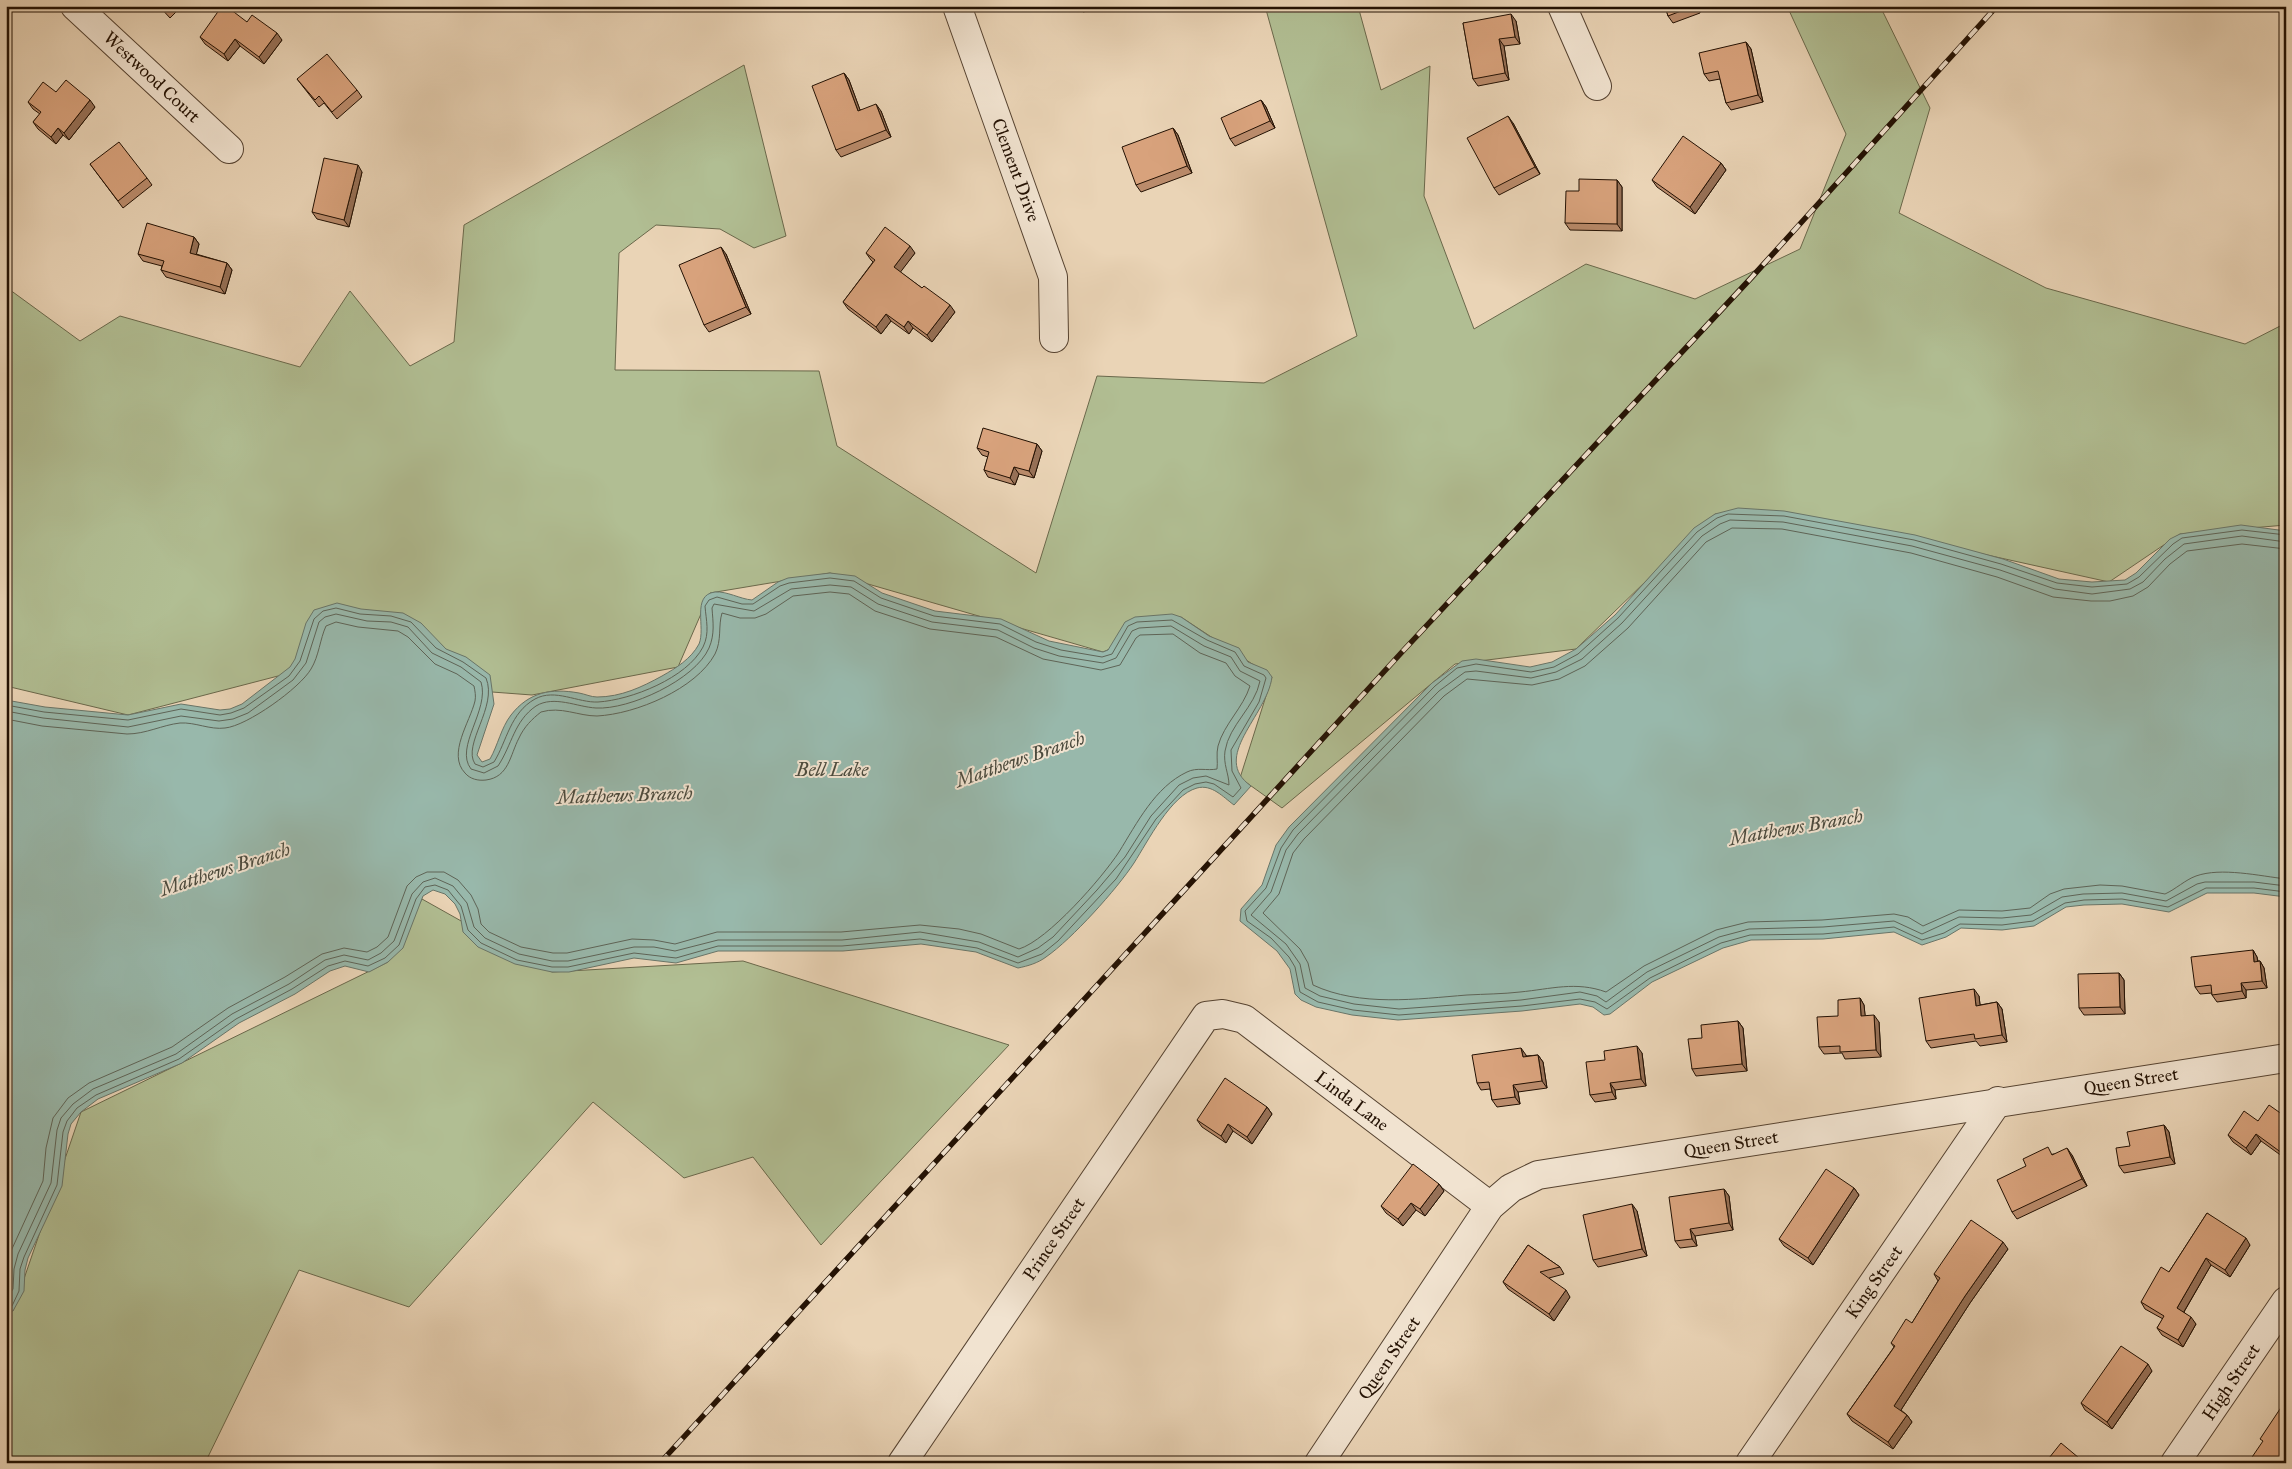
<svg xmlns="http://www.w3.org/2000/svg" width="2292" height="1469" font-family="'IM FELL Great Primer',serif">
<rect width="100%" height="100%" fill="#ead4b6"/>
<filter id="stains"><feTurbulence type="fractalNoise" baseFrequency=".004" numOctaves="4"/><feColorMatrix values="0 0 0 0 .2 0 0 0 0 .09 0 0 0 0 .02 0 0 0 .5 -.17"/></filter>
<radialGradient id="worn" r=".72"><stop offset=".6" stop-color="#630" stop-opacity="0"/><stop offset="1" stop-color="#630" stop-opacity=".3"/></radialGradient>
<!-- green -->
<g fill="#b1be93" stroke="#6a684b">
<path d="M1265,6H1358L1381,90L1430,66L1424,196L1474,329L1586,264L1695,299L1800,249L1846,134L1787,6H1880L1930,108L1899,213L2046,288L2245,344L2286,323V525L2180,534L2109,582L1829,520L1715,514L1576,649L1455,664L1282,808L1240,778L1272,677L1181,617L1103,652L830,573L710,593L678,667L532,695L278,676L128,715L6,686V287L80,341L120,316L300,367L350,291L410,366L454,342L464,225L744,65L786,236L754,248L720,229L656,225L619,253L615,370L819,371L837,446L1036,573L1097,376L1264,383L1357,336Z"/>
<path d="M422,899L552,972L743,961L1009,1045L821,1245L753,1157L684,1178L593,1102L409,1307L299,1270L205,1463H6V1306L13,1311L81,1112L388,962Z"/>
</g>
<!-- water -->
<g fill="#98b8ab" stroke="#697568">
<path d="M1738,508L1784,511L1915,535L2003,559L2059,579L2092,582L2125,580L2136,573L2170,539L2180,534L2241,525L2286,531V897L2254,893H2207L2169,912L2122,904L2084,905L2066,907L2034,926L2002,930L1961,928L1946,937L1922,945L1894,932L1823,939L1751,940L1723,948L1652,982L1610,1014L1604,1015L1593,1007L1580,1004L1522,1011L1398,1020L1352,1015L1316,1007L1301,1000L1295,994L1290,969L1277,951L1240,921L1241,909L1262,885L1276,845L1289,827L1432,683L1462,661L1476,659L1530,667L1552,662L1576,649L1615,615L1694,528L1715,514Z"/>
<path d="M830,573L855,576L882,593L935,611L1001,619L1049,641L1103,652L1108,650L1125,622L1135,617L1172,614L1181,617L1209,636L1239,648L1248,662L1267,670L1272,677C1267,716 1210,757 1251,786L1234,805C1223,797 1212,784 1197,788C1171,795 1148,841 1134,863C1117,889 1072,939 1046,957C1038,963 1028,966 1018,968L976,952L921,944L843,951H718L676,963L634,958L569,972H552L515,964L478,947L463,932L460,914L455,904L445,894L433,890L423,896L403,948L388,962L369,972L345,966L330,971L295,994L239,1023L182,1063L98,1099L81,1112L71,1124L68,1134L62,1186L28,1258L25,1270L24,1291L13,1311H6V700L45,707L128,715L181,704L220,710L230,709L242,704L290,667L295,659L306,623L314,610L337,603L361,609L403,613L421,623L446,649L466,657L490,675L494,704L477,755L482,762L490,759C498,745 501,728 511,715C529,692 551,688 579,693C585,694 591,697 597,697C621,697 642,687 662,676C676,668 691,659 699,644C706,628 691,595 715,592C727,591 740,599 752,600L778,582L788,578Z"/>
</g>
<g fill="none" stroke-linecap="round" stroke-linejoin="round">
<!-- shore -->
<g stroke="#5e6457" stroke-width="1">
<path d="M2286,535L2242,530L2182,538L2173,544L2139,577L2127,584L2092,587L2057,583L2001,564L1914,540L1784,516L1728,514L1717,518L1697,532L1618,618L1578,654L1554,667L1531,672L1476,664L1457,668L1435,686L1293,830L1281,848L1266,888L1245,911L1247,921L1271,938L1289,957L1295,967L1300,992L1318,1002L1353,1010L1399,1015L1522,1006L1580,999L1595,1002L1607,1009L1650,978L1721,943L1750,935L1823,934L1894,927L1922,940L1944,933L1960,924L2002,925L2033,921L2065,903L2084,900L2122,899L2168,907L2206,888H2254L2286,892"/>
<path d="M2286,542L2242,536L2184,544L2165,559L2143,582L2130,589L2092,594L2055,589L2000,570L1912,546L1783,522L1730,520L1720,524L1702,536L1622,623L1582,659L1556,672L1531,678L1476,671L1465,672L1439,691L1298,834L1286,850L1271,892L1251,915L1286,944L1300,964L1305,988L1320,996L1354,1004L1399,1009L1521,1000L1580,992L1597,996L1606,1002L1647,972L1719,937L1749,929L1823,927L1894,921L1922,934L1959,917L2002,918L2031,915L2062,897L2083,894L2122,893L2166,901L2197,884L2205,882H2254L2286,886"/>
<path d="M2286,549L2242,544L2187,551L2170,564L2148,587L2133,596L2110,601H2091L2053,597L1997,577L1911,553L1782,529L1732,528L1706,542L1628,628L1585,666L1559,679L1532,685L1467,679L1444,696L1304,839L1293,853L1279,894L1263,913L1300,949L1308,963L1313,985C1360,1007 1417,999 1467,995C1485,994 1503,994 1520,992C1551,989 1576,981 1606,992L1644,966L1716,930L1748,922L1822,920L1894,914L1908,917L1923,926L1959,910L2002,911L2030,908L2050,894L2064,889L2100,885L2122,886L2165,894C2176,889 2185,880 2196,876C2221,867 2260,876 2286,879"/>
<path d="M6,705L44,712L128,720L181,709L220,715L231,713L244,708L289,676L300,661L314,619L323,611L336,608L360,614L391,616L411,622L436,648L463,662L486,678C498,707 462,744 475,764L483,767L494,762C507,741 510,713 535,699C555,688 578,703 598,702C631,700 687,678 703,647C710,633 706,620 705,606L709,600L717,597L742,604H753L780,586L789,583L830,578L854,581L881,598L934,616L1000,624L1036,642L1061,650L1102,657L1112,654L1128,626L1137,622L1172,620L1207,640L1235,652L1244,666L1264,675L1266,678L1259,702L1231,750L1232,771L1241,788L1233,797L1214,784L1206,782L1195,784L1183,790L1156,819L1116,879L1058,941L1042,954L1018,963L977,948L920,939L842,946H718L676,958L634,953L568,967H552L517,960L481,943L468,930L461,906L448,890L435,885L425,887L416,899L399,945L385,958L368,966L345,961L328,966L292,989L236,1019L179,1059L96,1095L77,1108L67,1121L63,1132L57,1185L24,1257L20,1269L19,1291L12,1306H6"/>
<path d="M6,711L43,718L128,727L181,716L219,721L233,719L248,713L293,680L306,663L319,622L325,617L336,614L367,621L391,622L408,627L432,653L461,667L481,682C490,710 454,747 471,769L484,773L498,766C512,745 514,721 536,706C554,695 577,707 596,708C629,710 695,680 709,648C715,634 713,622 712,608L714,604L754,611L791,589L830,585L851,587L878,604L932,622L998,630L1034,648L1059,656L1103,663L1116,658L1132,631L1139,628L1171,626L1204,646L1231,657L1240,671L1260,681C1255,707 1229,725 1225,751C1223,764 1229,774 1229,785L1206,776L1193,778L1179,785L1151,816L1125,857L1097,890L1053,937L1038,948L1018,957L979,942L920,932L842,940H718L675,951L654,947H634L568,961H552L519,954L485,938L474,927L467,903L453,886L435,878L423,882L412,894L394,941L381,953L368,960L344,955L325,960L289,984L232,1014L176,1054L93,1089L73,1104L61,1118L57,1130L51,1183L18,1254L14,1269L13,1289L6,1300"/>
<path d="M6,719L42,726L127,734C146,734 162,725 180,723C195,722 210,730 225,728C247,726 300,688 311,669C319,656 320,639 326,626L336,622L358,627L398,631L408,637L435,664L457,674L474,686C475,691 476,696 475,701C470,722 447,754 465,773C470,779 478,781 486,780C509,777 510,755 519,738C524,727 532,719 541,712C561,706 578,716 597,716C636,714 696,689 715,654C722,640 718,626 722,613L740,618H755L766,614L793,596L830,592L849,594L875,611L930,629L996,637L1043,659L1101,670L1120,665L1136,638L1140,635L1173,634L1200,653L1226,663L1235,676L1250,686C1243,708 1224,724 1218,746C1216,754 1218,762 1217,769C1207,771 1197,767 1187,772C1155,787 1137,823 1119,852C1102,878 1048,940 1019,949L981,934L959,929L920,925L841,932H717L675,944L654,940L632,939L567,953H553L521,947L489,932L481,924L478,909L471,895L458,880L444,872H427L416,877L407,886L388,937L377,947L367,952L344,948L322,954L285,977L228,1008L172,1047L89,1083L68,1098L53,1118L46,1148L43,1181L11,1251L6,1269"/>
</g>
<defs>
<g id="minor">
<path d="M75,6L229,149"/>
<path d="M957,6L1053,277L1054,338"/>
<path d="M1562,6L1597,86"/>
<path d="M902,1463L1206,1016L1223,1014L1244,1019L1490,1206"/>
<path d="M1319,1463L1490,1206L1511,1188L1538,1175L2286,1058"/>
<path d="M1750,1463L1998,1101"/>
<path d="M2175,1463L2286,1301"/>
</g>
</defs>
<!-- minor casing -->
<use href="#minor" stroke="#554230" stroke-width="30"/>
<!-- minor -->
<use href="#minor" stroke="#f1e3d0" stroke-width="28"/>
<defs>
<path id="rail" d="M660,1463L1402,652L1752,277L1997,6"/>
</defs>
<!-- rail casing -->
<use href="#rail" stroke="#231103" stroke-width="5.5"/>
<!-- rail -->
<use href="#rail" stroke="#f1e3d0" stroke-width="4" stroke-dasharray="11" stroke-linecap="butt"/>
</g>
<!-- wall -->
<g fill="#ba8b6b" stroke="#231103">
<path d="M159,6H182L170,18Z"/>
<path d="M1079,6H1109L1083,12Z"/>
<path d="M1665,6H1697L1700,13L1673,23L1668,16Z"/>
<path d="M1516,21L1520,44L1504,46L1509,80L1478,86L1473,79L1463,23Z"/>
<path d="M247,22L282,40L264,64L240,46L228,61L205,44L200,37Z"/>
<path d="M1746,42L1751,49L1763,102L1731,110L1726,103L1720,79L1709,81L1704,74Z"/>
<path d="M844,73L849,80L860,110L881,111L891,137L841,157L836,150Z"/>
<path d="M297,79L357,90L362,97L337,119L324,103L319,107Z"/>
<path d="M56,92L95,107L69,140L63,135L56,144L38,129L33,122L40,114L33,109L28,102Z"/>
<path d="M1261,100L1266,107L1275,128L1235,146L1230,139Z"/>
<path d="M1513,123L1540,174L1499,195L1494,188Z"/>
<path d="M1173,128L1178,135L1192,173L1141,192L1136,185Z"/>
<path d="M1721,163L1726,170L1695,214L1657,187L1652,180Z"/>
<path d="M90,164L147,178L152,185L123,208Z"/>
<path d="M362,172L349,227L317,219L312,212Z"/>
<path d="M1617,180L1622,187V231L1570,230L1565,223L1579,191Z"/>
<path d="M194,237L199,244L196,254L227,263L232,270L225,294L166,277L161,270L162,266L143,261L138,254Z"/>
<path d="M866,253H915L900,272L955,312L932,342L913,328L909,334L891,321L881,334L848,309L843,302L873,262L871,260Z"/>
<path d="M726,254L751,314L709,332L704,325Z"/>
<path d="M1037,444L1042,451L1034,478L1019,474L1015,485L988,477L984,470L988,457L982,455L977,448Z"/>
<path d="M2253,950L2257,957L2258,961H2260L2264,968L2267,988L2246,990V998L2217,1002L2212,995V993L2200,994L2195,987Z"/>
<path d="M2119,973L2124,980L2125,1014L2084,1015L2079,1008Z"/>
<path d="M1979,996L1980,1005L1997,1002L2002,1009L2007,1042L1980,1046L1976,1041L1931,1048L1926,1041Z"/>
<path d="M1860,998L1864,1005L1865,1016L1879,1022L1881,1057L1845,1059L1842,1053L1824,1054L1819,1047L1838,1016Z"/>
<path d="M1738,1021L1743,1028L1747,1071L1696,1076L1692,1069L1702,1038Z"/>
<path d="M1642,1053L1646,1086L1615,1090L1616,1099L1595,1102L1590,1095L1605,1060Z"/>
<path d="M1526,1055V1056L1538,1055L1543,1062L1547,1088L1518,1092L1520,1104L1497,1107L1492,1100L1490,1089L1481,1090L1477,1083Z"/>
<path d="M1267,1107L1272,1114L1252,1144L1233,1131L1226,1143L1202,1127L1197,1120Z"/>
<path d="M2286,1117V1159L2261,1141L2251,1155L2233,1142L2228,1135L2258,1121Z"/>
<path d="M2164,1125L2169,1132L2175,1164L2124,1173L2119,1166L2130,1146Z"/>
<path d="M2053,1154L2072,1155L2087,1186L2017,1219L2012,1212L2026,1166Z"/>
<path d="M1439,1184L1444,1191L1425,1216L1416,1210L1403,1226L1386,1213L1381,1206Z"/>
<path d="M1854,1188L1859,1195L1813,1265L1784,1246L1779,1239Z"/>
<path d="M1724,1189L1729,1196L1733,1230L1695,1236L1697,1246L1680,1248L1675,1241Z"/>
<path d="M1637,1211L1647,1256L1598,1267L1593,1260Z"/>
<path d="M2207,1213L2250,1245L2230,1277L2211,1265L2184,1312L2196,1324L2183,1347L2162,1335L2157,1328L2163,1319L2145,1309L2141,1302L2169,1272Z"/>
<path d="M1528,1245L1560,1267L1564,1274L1549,1278L1570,1297L1554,1321L1508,1289L1503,1282Z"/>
<path d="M2008,1249L1970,1303L1901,1410L1907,1415L1912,1422L1893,1449L1852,1421L1847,1414L1894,1347L1891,1343L1912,1323L1938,1281L1934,1274Z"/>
<path d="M2152,1371L2112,1429L2085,1410L2081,1403Z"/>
</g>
<!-- shaded-wall -->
<g fill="#977157" stroke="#231103">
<path d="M1695,6H1697L1700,13Z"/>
<path d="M1511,14L1516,21L1520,44L1515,37Z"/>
<path d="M277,33L282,40L264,64L259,57Z"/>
<path d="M235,39L240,46L228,61L224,54Z"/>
<path d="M1499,39L1504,46L1509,80L1505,73Z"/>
<path d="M1746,42L1751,49L1763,102L1758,95Z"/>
<path d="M844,73L849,80L863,118L858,111Z"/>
<path d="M90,100L95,107L69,140L64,133Z"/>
<path d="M1261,100L1266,107L1275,128L1270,121Z"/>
<path d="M876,104L881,111L891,137L886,130Z"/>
<path d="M1508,116L1513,123L1540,174L1535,167Z"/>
<path d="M58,128L63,135L56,144L51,137Z"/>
<path d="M1173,128L1178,135L1192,173L1187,166Z"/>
<path d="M1721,163L1726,170L1695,214L1690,207Z"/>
<path d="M358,165L362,172L349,227L344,220Z"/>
<path d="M1617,180L1622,187V231L1617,224Z"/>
<path d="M194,237L199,244L195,260L190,253Z"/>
<path d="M910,246L915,253L899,274L894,267Z"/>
<path d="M721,247L726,254L751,314L746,307Z"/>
<path d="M227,263L232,270L225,294L220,287Z"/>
<path d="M950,305L955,312L932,342L927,335Z"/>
<path d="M886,314L891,321L881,334L876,327Z"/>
<path d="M908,321L913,328L909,334L904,327Z"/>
<path d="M1037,444L1042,451L1034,478L1029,471Z"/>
<path d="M1014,467L1019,474L1015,485L1010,478Z"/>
<path d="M2253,950L2257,957L2259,969L2254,962Z"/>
<path d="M2260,961L2264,968L2267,988L2262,981Z"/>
<path d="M2119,973L2124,980L2125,1014L2120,1007Z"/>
<path d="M2241,983L2246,990V998L2242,991Z"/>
<path d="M1974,989L1979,996L1981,1013L1976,1006Z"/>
<path d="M1860,998L1864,1005L1866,1023L1861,1016Z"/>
<path d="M1997,1002L2002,1009L2007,1042L2002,1035Z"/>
<path d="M1874,1015L1879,1022L1881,1057L1876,1050Z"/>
<path d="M1738,1021L1743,1028L1747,1071L1742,1064Z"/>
<path d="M1637,1046L1642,1053L1646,1086L1641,1079Z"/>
<path d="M1521,1048L1526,1055L1527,1064L1523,1057Z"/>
<path d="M1538,1055L1543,1062L1547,1088L1542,1081Z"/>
<path d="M1610,1083L1615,1090L1616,1099L1612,1092Z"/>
<path d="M1513,1085L1518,1092L1520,1104L1515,1097Z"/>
<path d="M1267,1107L1272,1114L1252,1144L1247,1137Z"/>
<path d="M1228,1124L1233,1131L1226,1143L1221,1136Z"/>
<path d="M2164,1125L2169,1132L2175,1164L2170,1157Z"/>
<path d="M2256,1134L2261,1141L2251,1155L2246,1148Z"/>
<path d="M2067,1148L2072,1155L2087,1186L2082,1179Z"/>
<path d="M1439,1184L1444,1191L1425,1216L1420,1209Z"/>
<path d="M1854,1188L1859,1195L1813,1265L1808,1258Z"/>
<path d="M1724,1189L1729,1196L1733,1230L1729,1223Z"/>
<path d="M1411,1203L1416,1210L1403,1226L1398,1219Z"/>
<path d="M1632,1204L1637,1211L1647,1256L1642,1249Z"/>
<path d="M1690,1229L1695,1236L1697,1246L1692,1239Z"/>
<path d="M2246,1238L2250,1245L2230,1277L2225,1270Z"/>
<path d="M2003,1242L2008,1249L1970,1303L1899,1413L1894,1406L1965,1296Z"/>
<path d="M2206,1258L2211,1265L2182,1315L2177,1308Z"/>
<path d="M1566,1290L1570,1297L1554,1321L1549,1314Z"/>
<path d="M2191,1317L2196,1324L2183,1347L2178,1340Z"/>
<path d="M2148,1364L2152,1371L2112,1429L2107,1422Z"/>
<path d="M1907,1415L1912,1422L1893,1449L1888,1442Z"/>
</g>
<!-- building -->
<g fill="#d8a27c" stroke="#231103">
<path d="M161,6H170L165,11Z"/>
<path d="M222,6H226L247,22L252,15L277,33L259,57L235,39L224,54L200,37Z"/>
<path d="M1665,6H1694L1668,16Z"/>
<path d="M1511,14L1515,37L1499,39L1505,73L1473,79L1463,23Z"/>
<path d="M1746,42L1758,95L1726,103L1718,71L1704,74L1699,53Z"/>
<path d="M327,54L357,90L332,112L319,96L315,100L297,79Z"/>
<path d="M844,73L858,111L876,104L886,130L836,150L812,86Z"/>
<path d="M66,80L90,100L64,133L58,128L51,137L33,122L41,112L28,102L43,82L56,92Z"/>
<path d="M1261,100L1270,121L1230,139L1221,118Z"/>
<path d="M1508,116L1535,167L1494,188L1467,138Z"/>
<path d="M1173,128L1187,166L1136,185L1122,147Z"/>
<path d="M1683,136L1721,163L1690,207L1652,180Z"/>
<path d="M119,142L147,178L118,201L90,164Z"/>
<path d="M324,158L358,165L344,220L312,212Z"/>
<path d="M1579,179L1617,180V224L1565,223L1566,191H1579Z"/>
<path d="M147,223L194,237L190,253L227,263L220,287L161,270L164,261L138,254Z"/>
<path d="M885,227L910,246L894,267L922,288L924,286L950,305L927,335L908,321L904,327L886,314L876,327L843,302L875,260L866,253Z"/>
<path d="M721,247L746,307L704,325L679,265Z"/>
<path d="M983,428L1037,444L1029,471L1014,467L1010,478L984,470L989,452L977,448Z"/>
<path d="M2253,950L2254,962L2260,961L2262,981L2241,983L2242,991L2212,995L2211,985L2195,987L2191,957Z"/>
<path d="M2119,973L2120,1007L2079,1008L2078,974Z"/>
<path d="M1974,989L1976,1006L1997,1002L2002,1035L1975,1039L1974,1034L1926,1041L1919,998Z"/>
<path d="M1860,998L1861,1016L1874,1015L1876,1050L1840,1052V1046L1819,1047L1817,1017L1838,1016V1000Z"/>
<path d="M1738,1021L1742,1064L1692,1069L1688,1039L1702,1038L1701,1025Z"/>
<path d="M1637,1046L1641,1079L1610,1083L1612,1092L1590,1095L1586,1062L1605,1060L1604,1051Z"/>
<path d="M1521,1048L1523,1057L1538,1055L1542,1081L1513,1085L1515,1097L1492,1100L1489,1082L1477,1083L1472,1055Z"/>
<path d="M1225,1078L1267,1107L1247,1137L1228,1124L1221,1136L1197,1120Z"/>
<path d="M2269,1105L2286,1117V1156L2256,1134L2246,1148L2228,1135L2244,1111L2258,1121Z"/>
<path d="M2164,1125L2170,1157L2119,1166L2116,1148L2130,1146L2127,1132Z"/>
<path d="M2048,1147L2052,1155L2067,1148L2082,1179L2012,1212L1997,1180L2026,1166L2023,1159Z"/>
<path d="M1413,1164L1439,1184L1420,1209L1411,1203L1398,1219L1381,1206Z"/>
<path d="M1826,1169L1854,1188L1808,1258L1779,1239Z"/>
<path d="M1724,1189L1729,1223L1690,1229L1692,1239L1675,1241L1669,1197Z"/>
<path d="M1632,1204L1642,1249L1593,1260L1583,1215Z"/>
<path d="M2207,1213L2246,1238L2225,1270L2206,1258L2177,1308L2191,1317L2178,1340L2157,1328L2164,1316L2141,1302L2161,1267L2169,1272Z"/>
<path d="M1971,1220L2003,1242L1965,1296L1894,1406L1907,1415L1888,1442L1847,1414L1895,1346L1891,1343L1906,1319L1912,1323L1940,1278L1934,1274Z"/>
<path d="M1528,1245L1560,1267L1540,1272L1566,1290L1549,1314L1503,1282Z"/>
<path d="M2121,1346L2148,1364L2107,1422L2081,1403Z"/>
<path d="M2286,1400V1463H2248L2263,1441L2260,1439Z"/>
<path d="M2061,1443L2085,1463H2045Z"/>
</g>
<g text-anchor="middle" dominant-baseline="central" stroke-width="4" stroke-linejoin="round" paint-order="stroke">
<!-- street labels -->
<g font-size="18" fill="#231103" stroke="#f1e3d0">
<text transform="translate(152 77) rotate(43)">Westwood Court</text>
<text transform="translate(1016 170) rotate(70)">Clement Drive</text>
<text transform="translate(2131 1081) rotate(-9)">Queen Street</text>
<text transform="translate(1352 1101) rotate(37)">Linda Lane</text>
<text transform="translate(1731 1144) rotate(-9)">Queen Street</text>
<text transform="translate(1054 1239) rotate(-56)">Prince Street</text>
<text transform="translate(1874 1282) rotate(-55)">King Street</text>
<text transform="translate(1389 1358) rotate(-56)">Queen Street</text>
<text transform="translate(2231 1382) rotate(-56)">High Street</text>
</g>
<!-- water labels -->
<g font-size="19" font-style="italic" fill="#4c4b3e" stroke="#f1e3d0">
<text transform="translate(1020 759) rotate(-19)">Matthews Branch</text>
<text x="832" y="769">Bell Lake</text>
<text transform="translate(625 795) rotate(-2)">Matthews Branch</text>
<text transform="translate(1796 827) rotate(-10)">Matthews Branch</text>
<text transform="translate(225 869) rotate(-18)">Matthews Branch</text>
</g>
</g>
<!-- margin -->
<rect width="2292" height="1469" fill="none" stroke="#ead4b6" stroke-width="25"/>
<rect x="8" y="8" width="2277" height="1454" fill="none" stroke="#231103" stroke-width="2.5"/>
<rect x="12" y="12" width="2267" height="1444" fill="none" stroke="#231103"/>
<rect width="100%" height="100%" filter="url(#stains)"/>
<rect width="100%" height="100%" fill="url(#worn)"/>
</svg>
